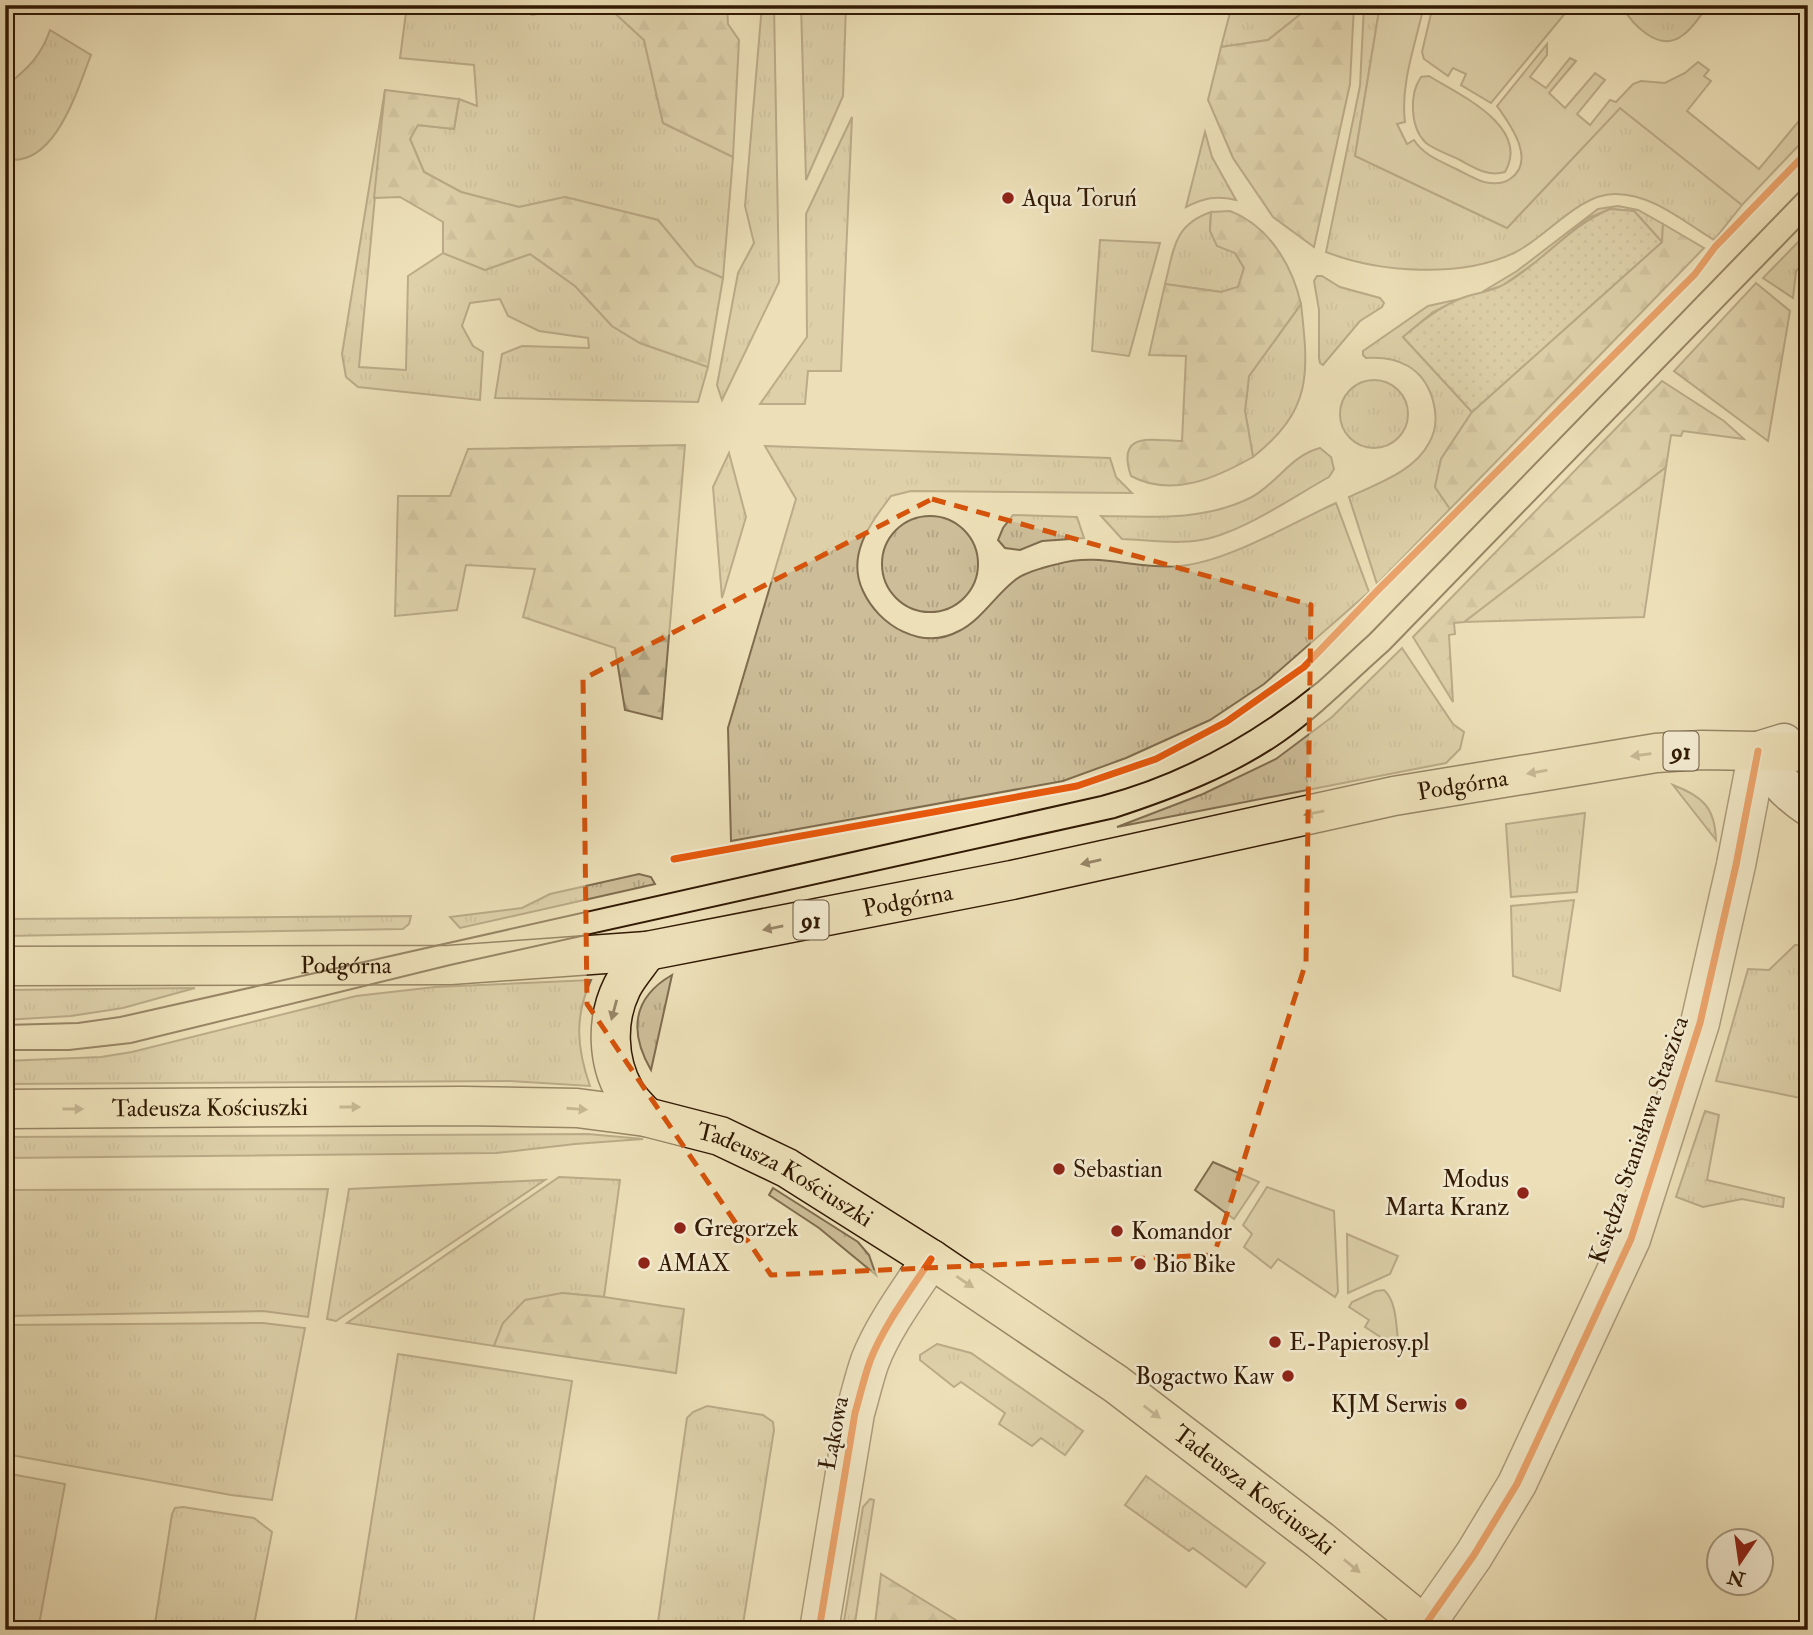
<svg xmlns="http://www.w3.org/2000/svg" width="1813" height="1635" font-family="'IM FELL Double Pica',serif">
<defs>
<pattern id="grass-tufts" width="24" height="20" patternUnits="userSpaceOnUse" patternTransform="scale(1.75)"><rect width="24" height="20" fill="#cdbe99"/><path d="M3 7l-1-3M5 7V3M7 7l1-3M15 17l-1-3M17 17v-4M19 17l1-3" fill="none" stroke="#b0a382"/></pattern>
<pattern id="forest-firs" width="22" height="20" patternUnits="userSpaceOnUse" patternTransform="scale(1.75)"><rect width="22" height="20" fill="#cdbe99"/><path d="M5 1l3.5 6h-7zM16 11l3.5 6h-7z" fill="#b0a382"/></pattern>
<pattern id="park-dots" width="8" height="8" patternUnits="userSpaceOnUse" patternTransform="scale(1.75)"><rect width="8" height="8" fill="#cdbe99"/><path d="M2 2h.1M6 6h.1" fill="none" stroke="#b0a382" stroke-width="1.8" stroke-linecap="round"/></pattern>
</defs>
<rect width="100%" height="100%" fill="#ede0b8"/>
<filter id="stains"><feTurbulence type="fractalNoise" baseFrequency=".00286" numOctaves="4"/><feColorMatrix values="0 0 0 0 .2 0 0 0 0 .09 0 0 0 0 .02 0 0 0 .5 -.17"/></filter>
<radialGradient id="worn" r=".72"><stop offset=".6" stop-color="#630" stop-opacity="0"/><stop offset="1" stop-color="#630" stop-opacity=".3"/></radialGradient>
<!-- grass -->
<g fill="url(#grass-tufts)" stroke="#7f6c4e" stroke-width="2">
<path d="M407,5H517L532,15L590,5H606L644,40L663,123L733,157L723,278L696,266L658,220L565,197L519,207L461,192L424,172L410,139L417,125L454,129L459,99L477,106L474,65L400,58Z"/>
<path d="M762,5H774L779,282L722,400L717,385L738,273L754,243L745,206Z"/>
<path d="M801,5H846L843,96L806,180Z"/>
<path d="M1232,5H1308L1307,9L1268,40L1221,47Z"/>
<path d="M1364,5H1380L1355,156L1507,228L1620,108L1742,205L1714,240C1684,222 1651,193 1614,194C1579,194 1544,239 1514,253C1461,278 1380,273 1326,252L1360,86Z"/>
<path d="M1621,5H1708C1701,15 1693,28 1683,35C1659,54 1632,24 1621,5Z"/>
<path d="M50,30L91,55C77,90 55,169 5,159V95L8,84C28,69 42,54 50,30Z"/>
<path d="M385,90L359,367L406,370L408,276L443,253L485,270L530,254L575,286L612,326L640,343L708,367L698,402L495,398L502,354L522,346L589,348L588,338L539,331L508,316L500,299L470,303L462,326L473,346L483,352L480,400L358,387L346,377L342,354Z"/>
<path d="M852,117L841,371H808L805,404H760L807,337L806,214Z"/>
<path d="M1205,132L1212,157L1236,200C1216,195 1204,198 1186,207Z"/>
<path d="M1618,206L1638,210L1663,224L1662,242L1634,211L1610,209L1588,218L1536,262L1502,286L1482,292L1517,271L1598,209Z"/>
<path d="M1211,212L1210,231L1235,253L1244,268L1238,287L1222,292L1165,284C1174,250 1173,225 1211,212Z"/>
<path d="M1808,232V259L1796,271L1793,298L1763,278Z"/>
<path d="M1100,240L1160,243L1129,356L1092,351Z"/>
<path d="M1317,276H1322L1340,287L1380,298L1384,303L1382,307L1360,321L1323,365L1320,363L1319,358V310L1314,281Z"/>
<path d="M1460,299L1433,312L1403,337L1472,412L1441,459L1435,487L1450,509L1377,584L1349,497C1376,484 1414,472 1429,443C1443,419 1433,381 1408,366C1396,359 1380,357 1366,358L1363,355V351L1428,306Z"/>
<path d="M1301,304C1309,375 1312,410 1253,457L1245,411L1249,376Z"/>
<circle cx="1374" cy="414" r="34"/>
<path d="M765,446L1110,458L1116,477L1132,493L911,491L891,496C870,524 846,555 863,591C879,626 922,651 959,631C981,620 995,596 1014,581C1024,572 1045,567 1058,564C1099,552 1138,570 1180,566C1227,562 1292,523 1336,503L1369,592L1264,684L1210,720L1126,758L1063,781L731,841L728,728L796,499Z"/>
<path d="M1320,448L1331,457L1334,469L1329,477C1293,497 1253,525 1214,537C1185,546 1151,540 1122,539L1101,516C1151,517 1204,521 1250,498C1276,485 1291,455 1320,448Z"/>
<path d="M729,453L746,517L722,598L713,487Z"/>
<path d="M1666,467L1644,617L1464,622Z"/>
<path d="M1013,515L1077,517L1084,538L1042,541L1020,550L1005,548L998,540L1003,528Z"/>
<circle cx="930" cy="564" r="48"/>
<path d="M1402,648L1453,724L1464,732L1460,749L1446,763L1117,827L1203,794L1276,759L1332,717Z"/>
<path d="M1673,785C1702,796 1715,807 1716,840Z"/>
<path d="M1585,813L1577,892L1511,897L1506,824Z"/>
<path d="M639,874L651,877L655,884L460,928L450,917L522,908L550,894Z"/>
<path d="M1574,900L1560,991L1513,976L1511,906Z"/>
<path d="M411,916L409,924L403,929L5,936V919Z"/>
<path d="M1795,945H1808V1113L1800,1111L1801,1098L1716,1081L1748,969L1769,970Z"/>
<path d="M672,975L651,1070C629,1032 632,998 672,975Z"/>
<path d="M591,980C574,1017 577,1049 590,1086L510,1081L5,1084V1061L101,1057L132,1052L356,996L435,987Z"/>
<path d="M195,988L123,1008L71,1016L5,1020V990Z"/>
<path d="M1705,1111L1719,1115L1707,1180L1784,1198L1783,1207L1742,1199L1703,1207L1676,1197Z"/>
<path d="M588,1134L643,1139L575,1144L496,1153L5,1158V1137Z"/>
<path d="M559,1177L620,1180L604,1297L562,1293L503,1323L494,1346L347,1323Z"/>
<path d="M545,1180L336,1321L327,1319L349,1189Z"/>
<path d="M773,1188L858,1242L869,1255L876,1275L819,1228L769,1195Z"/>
<path d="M328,1189L308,1317L263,1311L5,1316V1190Z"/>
<path d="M263,1323L305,1328L272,1500L231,1495L5,1454V1325Z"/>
<path d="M937,1344L971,1353L1083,1431L1065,1455L1041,1438L1032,1446L999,1424L1005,1413L961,1382L954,1387L920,1360V1355Z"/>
<path d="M398,1354L572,1381L532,1630H354Z"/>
<path d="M707,1406L763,1415L773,1422L774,1430L742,1630L657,1629L687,1418L693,1412Z"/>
<path d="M5,1473L65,1484L38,1630H5Z"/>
<path d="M1146,1476L1265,1563L1246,1587L1193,1548L1189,1551L1125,1505Z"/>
<path d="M870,1499L874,1500L854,1629L847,1626L844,1621L863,1507Z"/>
<path d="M183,1507L254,1518L272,1532L253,1630H154L172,1514L175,1508Z"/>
</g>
<!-- forest -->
<g fill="url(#forest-firs)" stroke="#7f6c4e" stroke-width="2">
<path d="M606,5H727L728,24L739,40L733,157L663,123L644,40Z"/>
<path d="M1308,5H1354L1350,84L1314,247L1273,217L1233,158L1208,100L1221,47L1268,40L1307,9Z"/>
<path d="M385,90L459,99L454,129L418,125L410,139L424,172L461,192L519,207L565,197L658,220L696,266L723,278L708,367L640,343L612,326L575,286L530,254L485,270L443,253V222L400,197L374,198Z"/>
<path d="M1230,211C1269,226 1292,265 1301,304L1249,376L1245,411L1253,457C1216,478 1172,498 1131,476C1115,429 1155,441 1182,441L1186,356L1149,355L1165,284L1221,292L1238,287L1244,268L1235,253L1217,246L1210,231L1211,212Z"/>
<path d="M1663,224L1704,248L1450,509L1435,487L1441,459L1472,412L1662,242Z"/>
<path d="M1756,283L1790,311L1768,441L1674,371Z"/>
<path d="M1662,381L1724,421L1744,439L1683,431L1681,436L1671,435L1666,467L1464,622L1454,623L1455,634L1449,635L1453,702L1413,637Z"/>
<path d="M685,445L662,719L625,710L615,648L523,617L535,569L466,565L457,610L395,616L398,496H450L468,449Z"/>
<path d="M562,1293L604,1297L684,1309L676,1373L494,1346L503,1323L525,1300Z"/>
<path d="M881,1574L972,1630H877L875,1624Z"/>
</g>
<!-- park -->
<path fill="url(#park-dots)" stroke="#7f6c4e" stroke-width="2" d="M1610,209L1634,211L1662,242L1472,412L1403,337C1422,321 1439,307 1462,298C1475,293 1491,292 1503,285C1542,263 1569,226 1610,209Z"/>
<!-- garden -->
<g fill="#cdbe99" stroke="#7f6c4e" stroke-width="2">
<path d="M1380,5H1424C1416,43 1400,84 1405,122L1397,124L1407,144L1414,140C1424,155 1438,160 1454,168C1463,172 1474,179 1484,182C1493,184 1503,184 1510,179C1537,161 1510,124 1497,106L1547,44V55L1530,77L1546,88L1570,58L1576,61L1549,93L1565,108L1595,73L1605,80L1577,114L1590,125L1610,100L1616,102L1633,84L1641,81L1665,83L1685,73L1698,62L1709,70L1704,76L1711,81L1687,111L1759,169L1808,110C1808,123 1802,130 1801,143L1742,205L1620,108L1507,228L1355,156Z"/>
<path d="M1433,5H1572L1491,103L1461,85L1466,74L1453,68L1448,76L1424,59L1422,52Z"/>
<path d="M1429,76C1460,95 1531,127 1505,172C1488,177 1475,168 1460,160C1450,155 1435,150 1426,143C1410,128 1409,94 1421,77Z"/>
<path d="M1213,1162L1259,1182L1234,1219L1195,1190Z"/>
<path d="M1267,1187L1334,1211L1338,1292L1335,1297L1278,1259L1271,1268L1244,1247L1252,1234L1243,1225Z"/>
<path d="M1347,1234L1398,1256L1390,1274L1348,1293Z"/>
<path d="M1384,1290C1398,1302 1396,1332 1399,1349L1365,1327L1369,1320L1349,1307L1352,1302L1376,1291Z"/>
</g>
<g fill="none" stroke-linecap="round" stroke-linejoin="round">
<defs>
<g id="minor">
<path d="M1425,1625L1474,1555L1517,1484L1631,1239L1700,1023L1736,865L1758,751"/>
<path d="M819,1630L855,1413C860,1396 864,1378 870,1361C884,1325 910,1291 931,1259"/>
</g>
<path id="secondary" d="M1784,743L1758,751C1772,774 1785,791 1808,806"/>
<g id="primary">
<path id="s1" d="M5,966L450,965L647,951L1012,880L1394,796L1656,753L1702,750L1808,752"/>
<path id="s2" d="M5,1109L463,1106L577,1108L646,1117L720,1136L787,1168L931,1259L1116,1384L1320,1540L1430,1630"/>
<path d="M646,1117C639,1109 630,1101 625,1092C607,1061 606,1019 622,987C628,975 639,963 647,951"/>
</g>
</defs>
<!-- minor casing -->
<use href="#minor" stroke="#604b30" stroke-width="41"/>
<!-- secondary casing -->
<use href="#secondary" stroke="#311903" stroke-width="41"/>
<!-- primary casing -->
<use href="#primary" stroke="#311903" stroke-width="41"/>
<!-- minor -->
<use href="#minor" stroke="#f3ebd1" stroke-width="38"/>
<!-- secondary -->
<use href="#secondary" stroke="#f3ebd1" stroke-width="38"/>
<!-- primary -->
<use href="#primary" stroke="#ede0b8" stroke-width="38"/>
<!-- tram -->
<g stroke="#311903" stroke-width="2">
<path d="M5,1025L78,1023L120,1017L1101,796C1180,775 1254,734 1318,682C1335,667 1352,650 1369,635L1808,183"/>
<path d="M5,1050H69L131,1043L450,965L1115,818C1173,799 1234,776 1284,741C1322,714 1355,680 1389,650L1808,219"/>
</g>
<defs>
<g id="cycleway">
<path d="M674,859L1077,786L1156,759L1226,722L1304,667L1376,592L1695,274L1715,247L1808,151"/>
<path d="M1425,1625L1474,1555L1517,1484L1631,1239L1700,1023L1736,865L1758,751"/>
<path d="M819,1630L855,1413C860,1396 864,1378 870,1361C884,1325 910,1291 931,1259"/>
</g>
</defs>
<!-- cycleway casing -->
<use href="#cycleway" stroke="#f3ebd1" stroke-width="11"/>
<!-- cycleway -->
<use href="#cycleway" stroke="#e8590c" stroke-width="7"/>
</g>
<!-- one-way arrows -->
<defs><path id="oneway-solid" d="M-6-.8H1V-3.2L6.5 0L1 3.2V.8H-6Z" transform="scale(1.75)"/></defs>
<g fill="#988667">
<use href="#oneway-solid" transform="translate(1641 755) rotate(172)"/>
<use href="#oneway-solid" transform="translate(1537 772) rotate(170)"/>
<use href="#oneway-solid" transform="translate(1314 813) rotate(168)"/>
<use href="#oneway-solid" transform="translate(1091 862) rotate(167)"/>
<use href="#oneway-solid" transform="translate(773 928) rotate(169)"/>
<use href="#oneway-solid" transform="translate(614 1010) rotate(105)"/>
<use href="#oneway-solid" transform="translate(350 1107)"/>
<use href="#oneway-solid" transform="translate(73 1109)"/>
<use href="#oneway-solid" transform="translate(577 1109) rotate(4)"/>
<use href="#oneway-solid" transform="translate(965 1282) rotate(34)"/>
<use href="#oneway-solid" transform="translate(1152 1412) rotate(37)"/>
<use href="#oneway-solid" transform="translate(1352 1566) rotate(39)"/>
</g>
<!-- marked area -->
<path d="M0 0H1813V1635H0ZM932,499L1311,605L1306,962L1214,1255L771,1275L587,1004L583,679Z" fill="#ede0b8" fill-opacity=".55" fill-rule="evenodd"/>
<path fill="none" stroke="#d6530b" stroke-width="5" stroke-dasharray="14 9" stroke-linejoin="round" d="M932,499L1311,605L1306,962L1214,1255L771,1275L587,1004L583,679Z"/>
<!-- markers -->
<g fill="#8f2418" stroke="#f3ebd1" stroke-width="2.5">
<circle cx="1008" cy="198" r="7"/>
<circle cx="1059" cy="1169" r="7"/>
<circle cx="1523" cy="1193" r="7"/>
<circle cx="680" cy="1228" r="7"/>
<circle cx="1117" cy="1231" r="7"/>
<circle cx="644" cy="1263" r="7"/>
<circle cx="1140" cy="1264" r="7"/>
<circle cx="1275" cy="1342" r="7"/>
<circle cx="1288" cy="1376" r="7"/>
<circle cx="1461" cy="1404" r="7"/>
</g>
<g text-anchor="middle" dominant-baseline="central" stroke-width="5" stroke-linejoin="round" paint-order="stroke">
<!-- shield labels -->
<g fill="#f3ebd1" stroke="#6b5841" stroke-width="2">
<rect x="1663.5" y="731.5" width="35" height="39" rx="5"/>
<rect x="793.5" y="900.5" width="35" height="39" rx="5"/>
</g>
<g font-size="23" font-weight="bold" fill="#311903">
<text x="1681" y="751">91</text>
<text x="811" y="920">91</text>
</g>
<!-- poi labels -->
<g font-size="24" fill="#311903" stroke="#f3ebd1" text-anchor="start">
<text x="1022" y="198">Aqua Toruń</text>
<text x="1073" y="1169">Sebastian</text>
<text x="1509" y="1179" text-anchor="end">Modus<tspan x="1509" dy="28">Marta Kranz</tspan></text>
<text x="694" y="1228">Gregorzek</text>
<text x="1131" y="1231">Komandor</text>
<text x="658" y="1263">AMAX</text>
<text x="1154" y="1264">Bio Bike</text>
<text x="1289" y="1342">E-Papierosy.pl</text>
<text x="1274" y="1376" text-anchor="end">Bogactwo Kaw</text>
<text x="1447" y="1404" text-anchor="end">KJM Serwis</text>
</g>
<!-- street labels -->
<g font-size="24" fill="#311903" stroke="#f3ebd1">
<text stroke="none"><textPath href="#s1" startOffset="1475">Podgórna</textPath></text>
<text stroke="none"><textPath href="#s1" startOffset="908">Podgórna</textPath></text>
<text stroke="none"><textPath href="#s1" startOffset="341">Podgórna</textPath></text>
<text stroke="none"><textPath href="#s2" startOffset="205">Tadeusza Kościuszki</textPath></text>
<text transform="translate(1639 1140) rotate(-71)">Księdza Stanisława Staszica</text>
<text stroke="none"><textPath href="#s2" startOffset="793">Tadeusza Kościuszki</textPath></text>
<text transform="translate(834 1433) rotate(-79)">Łąkowa</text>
<text stroke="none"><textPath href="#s2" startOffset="1360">Tadeusza Kościuszki</textPath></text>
</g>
</g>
<!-- margin -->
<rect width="1813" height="1635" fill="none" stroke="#ede0b8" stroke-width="28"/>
<rect x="7" y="7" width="1799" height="1621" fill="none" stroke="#311903" stroke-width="3.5"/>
<rect x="14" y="14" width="1785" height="1607" fill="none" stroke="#311903" stroke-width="2"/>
<!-- north arrow -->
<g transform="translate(1740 1562) rotate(193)"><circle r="33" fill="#f3ebd1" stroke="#a5977f" stroke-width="2"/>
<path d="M0-5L12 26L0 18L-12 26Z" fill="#8f2418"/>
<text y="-10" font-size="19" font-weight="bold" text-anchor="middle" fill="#311903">N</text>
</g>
<rect width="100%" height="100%" filter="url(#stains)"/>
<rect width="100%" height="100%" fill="url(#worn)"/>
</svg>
